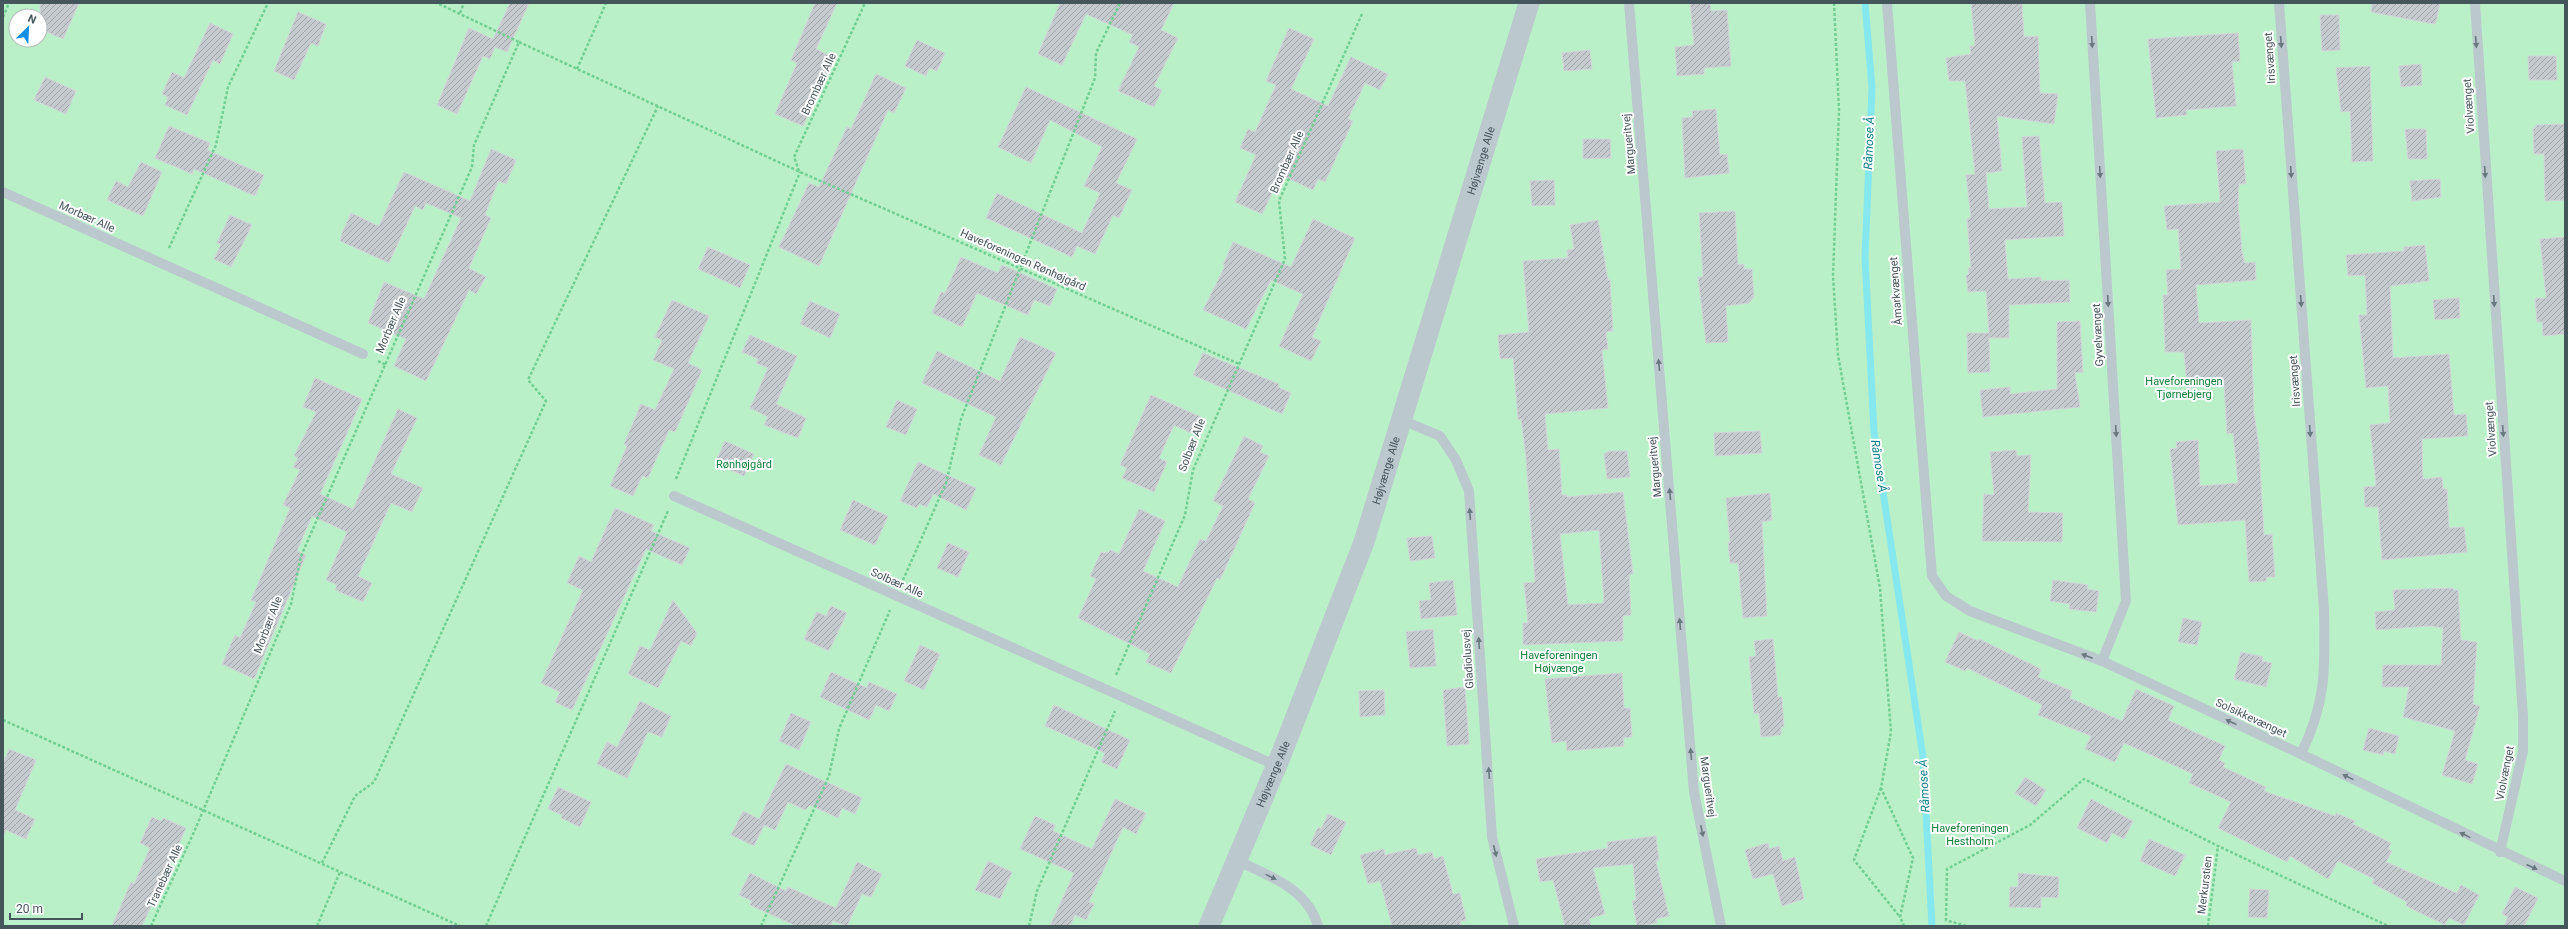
<svg xmlns="http://www.w3.org/2000/svg" width="2568" height="929" font-family="Roboto,sans-serif">
<defs>
<pattern id="building-hatch" width="6" height="6" patternUnits="userSpaceOnUse"><rect width="6" height="6" fill="#c5cace"/><path d="M-1 1l2-2M0 6l6-6M5 7l2-2" fill="none" stroke="#a2a7aa"/></pattern>
</defs>
<rect width="100%" height="100%" fill="#f1eeee"/>
<!-- garden -->
<path fill="#baf0c7" fill-rule="evenodd" d="M3,3H2565V926H3ZM16,16H40V40H16Z"/>
<g fill="none" stroke-linecap="round" stroke-linejoin="round">
<!-- stream -->
<path stroke="#86e8ef" stroke-width="7" d="M1865,3L1872,88L1865,257L1874,432L1923,757L1932,926"/>
</g>
<!-- building -->
<g fill="url(#building-hatch)" stroke="#d2d5da" fill-rule="evenodd">
<path d="M40,3H79L63,39L40,29Z"/>
<path d="M510,3H529L507,52L495,47L490,59L483,56L457,114L437,105L469,28L493,39Z"/>
<path d="M815,3H837L816,49L834,58L803,126L775,114L797,63L791,60Z"/>
<path d="M1060,3H1174L1161,30L1178,38L1154,86L1162,90L1154,107L1118,91L1139,47L1129,42L1133,35L1086,14L1062,65L1038,54Z"/>
<path d="M1690,3H1710L1711,11L1727,10L1731,66L1704,68V74L1677,76L1675,47L1694,45Z"/>
<path d="M1971,3H2022L2024,37L2038,36L2040,93L2058,94L2054,124L1997,116L2002,171L1986,173L1989,209L2027,207L2022,137L2039,136L2045,203L2062,202L2064,236L2005,240L2008,279L2041,277V281L2069,280L2070,302L2009,305V338H1989L1990,372L1968,373L1967,333H1989L1986,291L1968,292L1966,275L1969,274L1968,268H1971L1967,218H1971L1966,175L1975,174L1965,81H1949L1946,58L1971,54L1970,46H1975Z"/>
<path d="M2372,3H2440L2436,23L2433,24L2371,12Z"/>
<path d="M298,12L326,24L318,46L311,43L294,80L274,71Z"/>
<path d="M2320,15H2339L2340,50L2322,51Z"/>
<path d="M210,23L233,34L220,64L213,60L187,115L165,105L168,97L162,94L172,72L184,78Z"/>
<path d="M1289,28L1314,39L1291,89L1328,106L1351,57L1388,74L1380,90L1365,83L1348,119L1353,121L1325,182L1318,179L1313,190L1281,175L1262,214L1235,202L1256,155L1240,148L1248,129L1255,132L1276,85L1266,81Z"/>
<path d="M2238,33L2240,61L2232,62L2236,106L2186,110L2187,115L2156,118L2148,39Z"/>
<path d="M917,40L945,53L937,71L929,68L926,76L905,66Z"/>
<path d="M1590,50L1592,69L1564,71L1562,53Z"/>
<path d="M2528,56H2556L2557,80H2529Z"/>
<path d="M2421,64L2422,85L2401,87L2399,66Z"/>
<path d="M2370,66L2373,161L2352,162L2350,111L2341,112L2336,68Z"/>
<path d="M876,74L906,88L894,113L888,110L819,266L779,247L809,183L819,187L847,127L851,129Z"/>
<path d="M45,77L76,91L66,114L34,100Z"/>
<path d="M1026,87L1137,139L1116,183L1132,190L1119,218L1113,215L1095,254L1077,246L1072,257L986,218L997,193L1082,233L1100,193L1084,186L1102,147L1050,120L1031,163L998,147Z"/>
<path d="M1716,109L1720,155L1727,154L1729,173L1685,178L1682,118L1693,117L1692,111Z"/>
<path d="M2565,124V200L2545,201L2544,154H2534L2533,128H2536V125Z"/>
<path d="M169,126L210,143L207,150L264,175L255,196L194,169L192,174L155,158Z"/>
<path d="M2405,129H2426L2427,159H2408Z"/>
<path d="M1583,139H1610L1611,158L1583,159Z"/>
<path d="M491,149L516,160L506,184L498,181L485,215L491,218L469,268L486,277L476,294L469,290L426,381L394,366L406,339L368,323L384,282L424,299L461,218L426,203L423,210L415,206L389,263L340,241L342,233L351,213L379,226L404,172L470,201Z"/>
<path d="M2243,149L2246,184H2239L2238,203L2242,252L2245,263L2255,262L2256,280L2196,285L2199,323L2251,320L2254,413L2259,447L2264,535L2272,534L2275,577H2266L2267,581L2249,582L2245,520L2178,525L2170,449L2177,448L2176,442L2198,440L2200,486L2238,483L2233,433L2227,434L2224,384L2187,388L2184,352H2165L2163,295H2168L2166,270L2181,269L2178,229L2167,230L2164,206L2220,202L2216,151Z"/>
<path d="M141,162L162,172L143,216L107,200L116,181L128,187Z"/>
<path d="M2440,179L2441,197L2412,201L2410,181Z"/>
<path d="M1554,180L1555,205L1532,206L1530,181Z"/>
<path d="M1735,211L1738,265L1744,264V269H1752L1754,297L1749,303L1726,306L1728,342L1706,343L1698,277H1703L1699,213Z"/>
<path d="M230,215L252,225L231,267L214,259L221,244L217,243Z"/>
<path d="M1313,219L1355,238L1312,337L1321,341L1311,361L1279,346L1303,294L1271,280L1246,329L1203,310L1225,266L1223,265L1233,242L1291,267Z"/>
<path d="M1598,220L1608,280H1610L1613,331L1606,332L1608,349L1602,350L1608,408L1545,414L1548,450L1559,449L1562,495H1567V497L1623,492L1633,574L1629,575L1631,615L1623,616V641L1523,645V623H1528L1524,583L1535,582L1526,458L1521,419L1518,420L1513,358L1500,359L1498,335L1529,332L1523,261L1568,258L1567,250L1574,249L1570,225ZM1599,530L1604,603L1568,605L1560,534Z"/>
<path d="M2565,237V334L2543,336L2542,322H2537L2535,298H2546L2540,239Z"/>
<path d="M2425,245L2429,281L2390,286L2393,358L2449,354L2454,415L2466,414L2468,436L2422,439L2423,479L2442,477L2443,489H2447L2449,528L2464,527L2467,552L2382,560L2378,507H2365L2364,487L2376,486L2370,425L2390,423L2388,386L2366,388L2359,315H2367L2365,275L2348,276L2346,255L2404,251V247Z"/>
<path d="M708,247L750,265L740,288L698,269Z"/>
<path d="M961,257L998,273L1002,265L1057,289L1050,306L1034,300L1028,315L977,293L962,327L932,313L941,292L945,293Z"/>
<path d="M2459,298L2460,318L2435,320L2433,300Z"/>
<path d="M672,300L709,316L688,363L702,370L675,432L669,430L648,478L642,476L633,496L610,486L627,446L624,444L641,404L655,410L674,369L653,360L662,340L655,337Z"/>
<path d="M810,301L840,314L830,338L800,324Z"/>
<path d="M2080,321L2083,372L2075,373L2080,407L1983,417L1980,390L2010,387V394L2057,389V322Z"/>
<path d="M750,335L797,356L776,404L806,418L798,438L764,425L768,417L750,408L768,368L756,363L758,359L742,352Z"/>
<path d="M1020,337L1056,353L1001,465L979,455L996,417L922,383L937,351L1000,381Z"/>
<path d="M1203,353L1279,384L1278,387L1291,393L1282,414L1193,375Z"/>
<path d="M315,378L362,399L320,494L353,509L398,409L417,418L391,474L423,488L412,512L391,503L358,576L372,583L363,602L335,590L337,585L326,580L347,532L312,516L297,551L306,555L254,679L222,664L235,635L240,638L256,602L251,600L290,508L283,505L300,470L293,467L298,458L294,456L316,412L303,407Z"/>
<path d="M1151,395L1201,417L1193,434L1174,425L1159,458L1167,462L1154,492L1122,478L1127,468L1120,465Z"/>
<path d="M897,400L917,409L906,435L886,427Z"/>
<path d="M1760,431L1762,453L1715,456L1714,433Z"/>
<path d="M1244,436L1263,446L1260,452L1269,456L1248,499L1255,503L1220,580L1217,578L1171,673L1146,662L1150,654L1078,618L1096,579L1090,576L1101,552L1108,553L1110,550L1119,554L1139,509L1165,521L1143,571L1178,587L1200,539L1206,541L1223,506L1213,501Z"/>
<path d="M725,441L754,454L744,476L715,463Z"/>
<path d="M2016,450L2017,456L2031,455L2028,512L2063,513L2062,542L1982,541L1984,494L1994,495L1990,452Z"/>
<path d="M1609,451H1627L1630,477L1607,479L1604,454Z"/>
<path d="M918,462L976,488L966,510L933,494L927,507L919,504L917,508L900,501Z"/>
<path d="M1770,493L1772,520L1762,522L1767,616L1743,618L1738,563H1730L1728,542H1730L1726,498Z"/>
<path d="M853,500L888,516L875,545L840,530Z"/>
<path d="M615,508L654,525L651,531L690,548L682,565L646,549L572,710L555,702L560,692L541,683L583,590L567,583L579,556L591,562Z"/>
<path d="M1432,536L1435,558L1410,561L1407,538Z"/>
<path d="M948,543L969,552L958,577L937,568Z"/>
<path d="M1453,580L1457,615L1421,619L1419,601L1431,600L1429,583Z"/>
<path d="M2053,580L2088,585L2087,589L2099,591L2096,612L2069,609L2070,604L2050,601Z"/>
<path d="M2453,588V590H2458L2461,640L2477,642L2473,704L2480,706L2465,760L2478,764L2472,784L2442,775L2455,731L2403,717L2409,687H2382L2383,665H2441L2443,628L2430,626L2376,630L2375,612L2395,610L2393,590Z"/>
<path d="M673,600L697,633L691,646L681,641L658,688L628,674L640,646L650,650Z"/>
<path d="M831,606L847,613L829,651L804,639L817,612L826,616Z"/>
<path d="M2183,618L2202,622L2197,645L2178,642Z"/>
<path d="M1433,629L1436,666L1410,668L1406,632Z"/>
<path d="M1959,632L1978,641L1979,639L2041,669L2038,677L2072,691L2070,698L2122,721L2136,689L2174,706L2168,720L2225,746L2219,760L2225,763L2223,767L2266,787L2264,791L2335,816L2336,813L2355,821L2353,824L2391,843L2388,849L2392,851L2386,862L2457,893L2461,885L2479,895L2464,925L2449,918L2445,925L2406,906L2407,902L2372,883L2374,879L2338,861L2328,879L2290,856L2287,862L2218,828L2231,802L2189,783L2193,774L2124,743L2115,762L2085,749L2091,736L2038,715L2042,705L1967,668L1965,671L1945,662Z"/>
<path d="M1773,639L1778,697H1782L1784,727H1781V735L1761,737L1759,713L1754,714L1749,657L1756,656L1754,641Z"/>
<path d="M920,645L940,654L924,690L904,681Z"/>
<path d="M2241,652L2263,657L2262,661L2272,663L2266,687L2234,679Z"/>
<path d="M831,672L867,688L869,682L897,694L889,711L876,705L869,720L820,697Z"/>
<path d="M1622,673L1624,708H1630L1632,737L1623,738L1624,746L1567,751L1566,741L1552,743L1545,679Z"/>
<path d="M1465,687L1469,744L1447,746L1443,690Z"/>
<path d="M1384,690L1385,715L1360,717L1359,691Z"/>
<path d="M640,701L671,716L662,737L648,732L627,778L597,764L607,742L617,747Z"/>
<path d="M1054,705L1130,740L1117,769L1101,762L1105,753L1045,726Z"/>
<path d="M791,713L811,722L799,750L779,741Z"/>
<path d="M2369,728L2399,736L2395,754L2384,751L2383,755L2363,750Z"/>
<path d="M9,749L36,760L15,810L35,819L26,839L6,830L3,837V764Z"/>
<path d="M786,764L862,798L855,814L842,808L838,818L810,805L805,810L788,802L775,830L764,825L754,846L731,835L743,811L759,819Z"/>
<path d="M2025,777L2046,790L2036,806L2015,793Z"/>
<path d="M558,787L591,802L580,827L561,818L562,815L548,809Z"/>
<path d="M1115,799L1146,813L1136,834L1123,827L1089,902L1094,904L1086,920L1075,915L1070,926H1050L1074,873L1020,849L1035,816L1055,825L1053,831L1092,849Z"/>
<path d="M2091,799L2133,821L2124,839L2112,833L2107,843L2077,828Z"/>
<path d="M1328,814L1346,822L1331,855L1310,845L1318,827L1321,829Z"/>
<path d="M152,817L161,821L163,818L186,828L142,926H112L131,882L134,884L150,848L140,843Z"/>
<path d="M1656,836L1659,860L1656,861L1669,916L1656,919L1657,923L1637,926L1632,901L1636,900L1633,864L1593,868L1605,914L1589,919L1591,926H1565L1553,880L1540,882L1536,859L1608,848L1607,842Z"/>
<path d="M2149,839L2185,855L2175,876L2140,861Z"/>
<path d="M1768,843L1769,849L1779,846L1783,861L1795,857L1804,899L1782,906L1773,874L1753,879L1745,850Z"/>
<path d="M1416,848L1418,855L1432,852L1434,859L1443,856L1453,894L1460,893L1466,920L1460,921L1461,926H1392L1380,881L1368,884L1360,855L1384,849L1385,855Z"/>
<path d="M988,861L1012,872L1000,899L975,890Z"/>
<path d="M857,862L882,874L871,897L862,894L847,926L833,921L831,926H796L750,905L752,901L739,895L750,873L786,891L788,887L836,908Z"/>
<path d="M2018,873L2059,877L2058,898L2041,897V908L2009,907L2010,887H2018Z"/>
<path d="M2515,887L2538,898L2524,926H2504L2508,917L2502,914Z"/>
<path d="M2250,889L2269,890L2267,918L2248,917Z"/>
</g>
<g fill="none" stroke-linecap="round" stroke-linejoin="round">
<!-- path -->
<g stroke="#71cf93" stroke-width="2.5" stroke-dasharray="3 2" stroke-linecap="butt">
<path d="M1834,3L1839,110L1833,276L1838,355L1880,588L1891,732L1881,788L1913,858L1900,917L1904,926"/>
<path d="M460,13L464,3"/>
<path d="M3,17L9,3"/>
<path d="M519,42L800,172L1239,364"/>
<path d="M577,69L606,3"/>
<path d="M799,171L794,157L865,3"/>
<path d="M169,248L216,145L228,87L268,3"/>
<path d="M378,361L386,365"/>
<path d="M676,479L800,172"/>
<path d="M903,580L946,483L961,419L1095,78L1096,53L1120,3"/>
<path d="M1116,675L1185,515L1193,470L1285,259L1279,201L1362,14"/>
<path d="M3,720L460,926"/>
<path d="M1881,788L1854,860L1900,917"/>
<path d="M322,863L355,796L374,782L546,401L528,380L658,106"/>
<path d="M151,926L194,832L291,604L301,556L472,167L474,145L519,42L437,3"/>
<path d="M317,926L340,872"/>
<path d="M486,926L668,511"/>
<path d="M761,926L829,776L839,729L890,610"/>
<path d="M1029,926L1037,891L1115,711"/>
<path d="M1966,926L1946,920L1947,869L2030,825L2084,779L2218,846L2388,926"/>
<path d="M2208,926L2218,846"/>
</g>
<!-- service -->
<g stroke="#bbc8ce" stroke-width="10">
<path d="M1629,3L1694,792L1721,926"/>
<path d="M1887,3L1932,576L1946,596L1970,611L2102,661L2301,754L2565,881"/>
<path d="M2090,3L2126,601L2102,661"/>
<path d="M2279,3L2324,610C2325,667 2327,701 2301,754"/>
<path d="M2475,3L2523,716V751L2500,852"/>
<path d="M3,192L363,354"/>
<path d="M1402,420L1440,436L1456,460L1469,491L1492,837L1514,926"/>
<path d="M674,496L1277,766"/>
<path d="M1236,860C1269,876 1307,888 1318,926"/>
</g>
<!-- minor -->
<path stroke="#bbc8ce" stroke-width="21" id="s1" d="M1209,926L1281,755L1364,542L1529,3"/>
</g>
<!-- one-way arrows -->
<defs><path id="oneway-solid" d="M-6-.8H1V-3.2L6.5 0L1 3.2V.8H-6Z"/></defs>
<g fill="#68787e">
<use href="#oneway-solid" transform="translate(2092 42) rotate(87)"/>
<use href="#oneway-solid" transform="translate(2281 42) rotate(86)"/>
<use href="#oneway-solid" transform="translate(2476 42) rotate(86)"/>
<use href="#oneway-solid" transform="translate(2100 172) rotate(87)"/>
<use href="#oneway-solid" transform="translate(2291 172) rotate(86)"/>
<use href="#oneway-solid" transform="translate(2485 172) rotate(86)"/>
<use href="#oneway-solid" transform="translate(2108 301) rotate(87)"/>
<use href="#oneway-solid" transform="translate(2301 301) rotate(86)"/>
<use href="#oneway-solid" transform="translate(2494 301) rotate(86)"/>
<use href="#oneway-solid" transform="translate(1659 365) rotate(-95)"/>
<use href="#oneway-solid" transform="translate(2116 431) rotate(87)"/>
<use href="#oneway-solid" transform="translate(2310 431) rotate(86)"/>
<use href="#oneway-solid" transform="translate(2503 431) rotate(86)"/>
<use href="#oneway-solid" transform="translate(1670 494) rotate(-95)"/>
<use href="#oneway-solid" transform="translate(1470 514) rotate(-94)"/>
<use href="#oneway-solid" transform="translate(1680 624) rotate(-95)"/>
<use href="#oneway-solid" transform="translate(1479 643) rotate(-94)"/>
<use href="#oneway-solid" transform="translate(2087 656) rotate(-159)"/>
<use href="#oneway-solid" transform="translate(2231 722) rotate(-155)"/>
<use href="#oneway-solid" transform="translate(1691 754) rotate(-95)"/>
<use href="#oneway-solid" transform="translate(1489 773) rotate(-94)"/>
<use href="#oneway-solid" transform="translate(2348 777) rotate(-154)"/>
<use href="#oneway-solid" transform="translate(1702 831) rotate(78)"/>
<use href="#oneway-solid" transform="translate(2465 835) rotate(-154)"/>
<use href="#oneway-solid" transform="translate(1495 851) rotate(76)"/>
<use href="#oneway-solid" transform="translate(2532 867) rotate(24)"/>
<use href="#oneway-solid" transform="translate(1271 877) rotate(26)"/>
</g>
<g text-anchor="middle" dominant-baseline="central" stroke-width="4" stroke-linejoin="round" paint-order="stroke">
<!-- street labels -->
<g font-size="11" fill="#45555c" stroke="#fff">
<text transform="translate(2270 58) rotate(-94)">Irisvænget</text>
<text transform="translate(819 84) rotate(-65)">Brombær Alle</text>
<text transform="translate(2469 106) rotate(-94)">Violvænget</text>
<text transform="translate(1629 144) rotate(-95)">Margueritvej</text>
<text stroke="none"><textPath href="#s1" startOffset="813">Højvænge Alle</textPath></text>
<text transform="translate(1287 162) rotate(-66)">Brombær Alle</text>
<text transform="translate(87 217) rotate(24)">Morbær Alle</text>
<text transform="translate(1023 260) rotate(24)">Haveforeningen Rønhøjgård</text>
<text transform="translate(1896 291) rotate(-94)">Åmarkvænget</text>
<text transform="translate(391 325) rotate(-67)">Morbær Alle</text>
<text transform="translate(2098 335) rotate(-93)">Gyvelvænget</text>
<text transform="translate(2295 381) rotate(-94)">Irisvænget</text>
<text transform="translate(2491 429) rotate(-94)">Violvænget</text>
<text transform="translate(1192 445) rotate(-69)">Solbær Alle</text>
<text transform="translate(1655 467) rotate(-95)">Margueritvej</text>
<text stroke="none"><textPath href="#s1" startOffset="489">Højvænge Alle</textPath></text>
<text transform="translate(897 583) rotate(24)">Solbær Alle</text>
<text transform="translate(268 625) rotate(-69)">Morbær Alle</text>
<text transform="translate(1468 659) rotate(-94)">Gladiolusvej</text>
<text transform="translate(2251 718) rotate(25)">Solsikkevænget</text>
<text transform="translate(2505 773) rotate(-79)">Violvænget</text>
<text stroke="none"><textPath href="#s1" startOffset="165">Højvænge Alle</textPath></text>
<text transform="translate(1708 787) rotate(82)">Margueritvej</text>
<text transform="translate(165 876) rotate(-65)">Tranebær Alle</text>
<text transform="translate(2205 885) rotate(-83)">Merkurstien</text>
</g>
<!-- park labels -->
<g font-size="11" fill="#13803a" stroke="#fff">
<text x="2184" y="381">Haveforeningen<tspan x="2184" dy="13">Tjørnebjerg</tspan></text>
<text x="744" y="464">Rønhøjgård</text>
<text x="1559" y="655">Haveforeningen<tspan x="1559" dy="13">Højvænge</tspan></text>
<text x="1970" y="828">Haveforeningen<tspan x="1970" dy="13">Hestholm</tspan></text>
</g>
<!-- water labels -->
<g font-size="12" font-style="italic" fill="#0a7e86" stroke="#fff">
<text transform="translate(1869 143) rotate(-88)">Råmose Å</text>
<text transform="translate(1879 466) rotate(81)">Råmose Å</text>
<text transform="translate(1924 786) rotate(-93)">Råmose Å</text>
</g>
</g>
<!-- border -->
<rect width="2568" height="929" fill="none" stroke="#45555c" stroke-width="8"/>
<!-- north arrow -->
<g transform="translate(28 28) rotate(24)"><circle r="19" fill="#ffffff" stroke="#b5bbbe"/>
<path d="M0-3L7 15L0 10L-7 15Z" fill="#138ee6"/>
<text y="-6" font-size="11" font-weight="bold" text-anchor="middle" fill="#45555c">N</text>
</g>
<!-- scale -->
<path d="M10 913v6h72v-6" fill="none" stroke="#45555c" stroke-width="2"/>
<text x="16" y="913" font-size="12" fill="#45555c" stroke="#ffffff" stroke-width="3" paint-order="stroke">20 m</text>
</svg>
